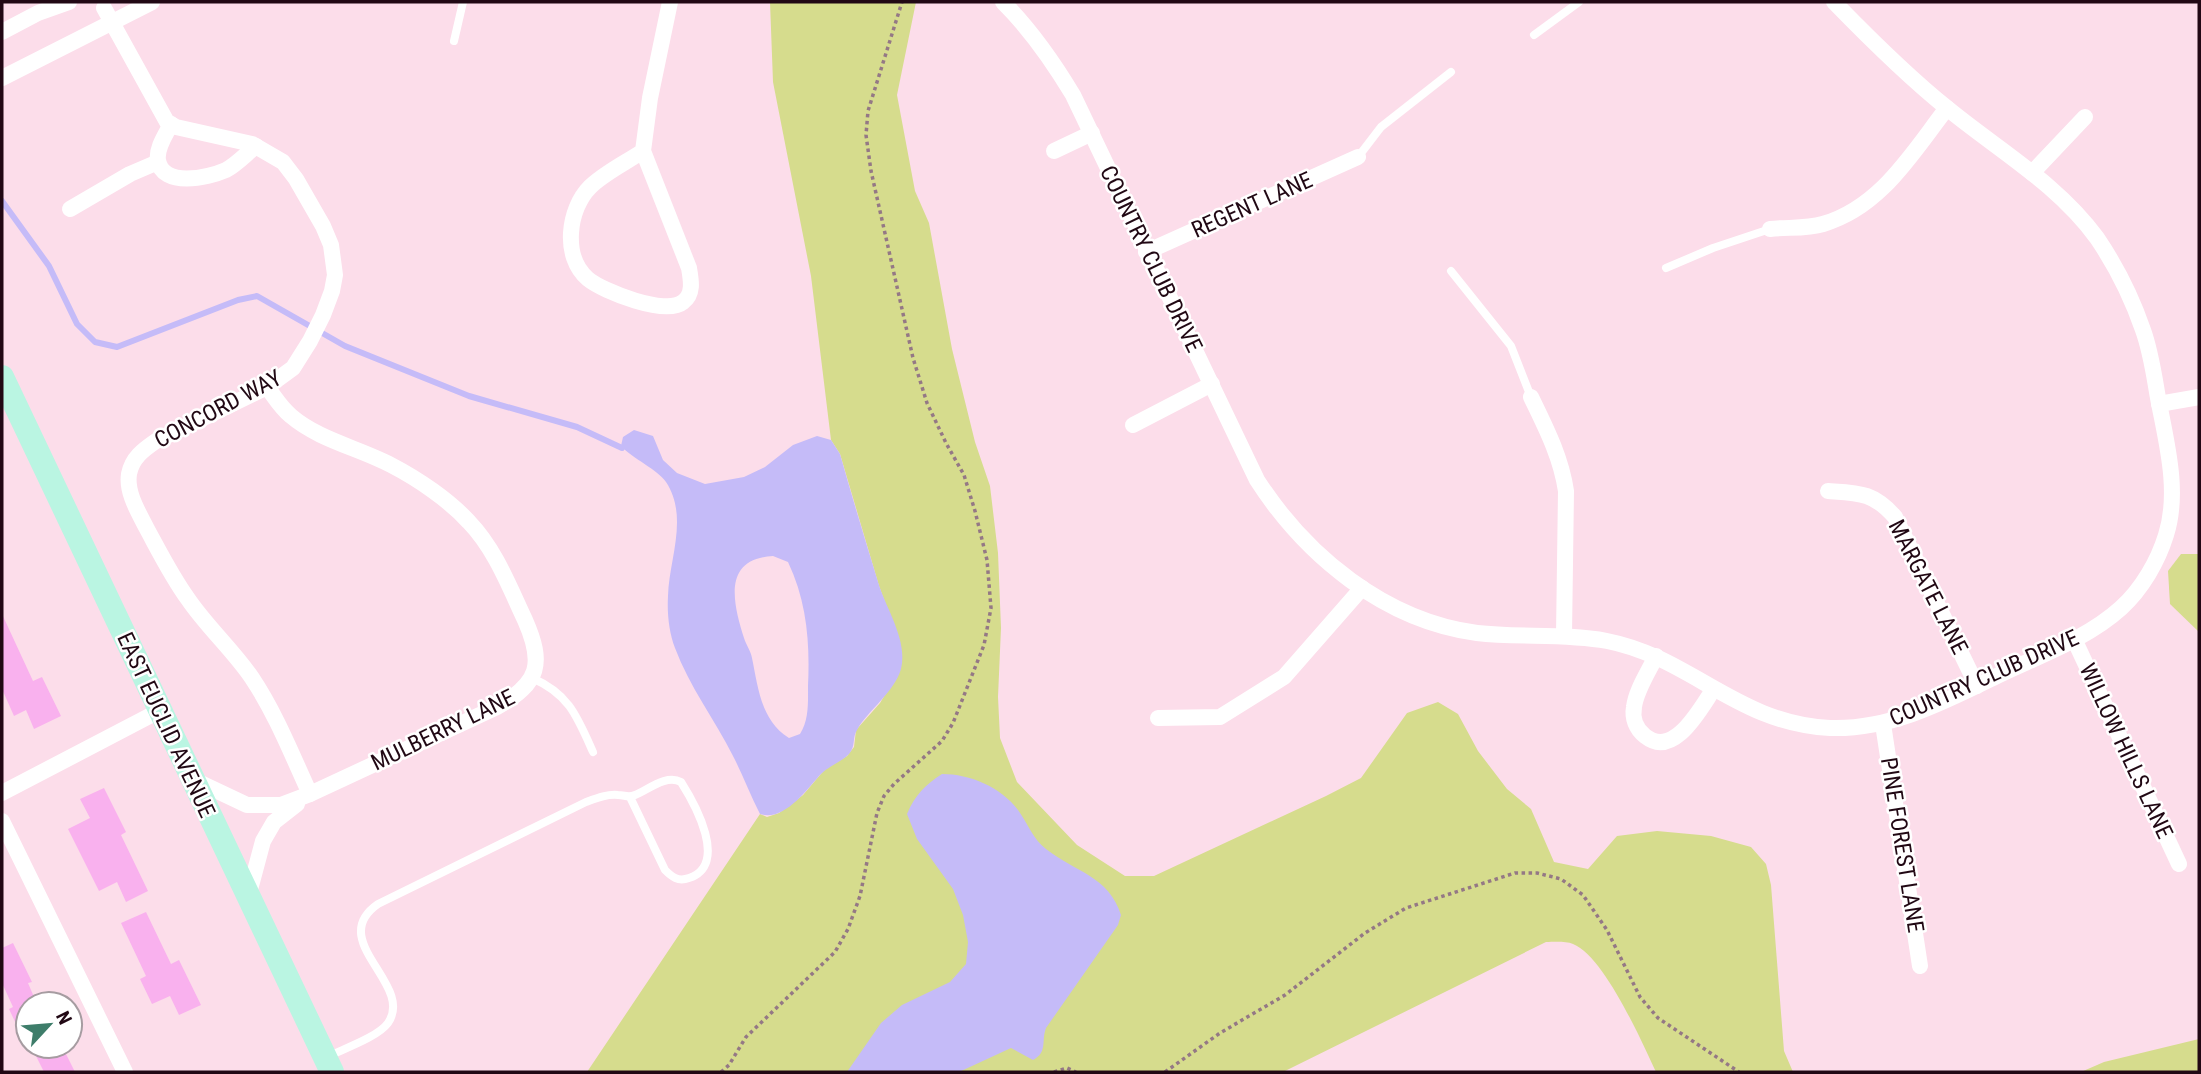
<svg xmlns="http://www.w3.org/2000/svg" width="2201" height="1074" font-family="'Roboto Condensed',sans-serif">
<rect width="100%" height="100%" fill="#fcddea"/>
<!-- green -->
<g fill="#d6dc8d">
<path d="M770,2H916L897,95L915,191L929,223L952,349L975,442L990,486L998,553L1001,628L998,697L1000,738L1017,782L1077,845L1125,876H1154L1326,796L1361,778L1407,713L1438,702L1458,714L1478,751L1507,789L1531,809L1554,862L1588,869L1617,836L1657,831L1711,836L1751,847L1766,864L1771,885L1784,1051L1793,1072H1656C1642,1042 1604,956 1573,944C1566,941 1554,942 1546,942L1283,1072H587L760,814L767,817L779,813L803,795L825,769L847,756L854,747L856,730L880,703L900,670L892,622L879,586L840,454L831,440L811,276L773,82Z"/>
<path d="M2181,554H2199V632L2170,604L2168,571Z"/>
<path d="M2199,1039V1072H2081L2104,1062Z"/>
</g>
<!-- water -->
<g fill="#c5bbf8" fill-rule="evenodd">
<path d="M634,430L653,436L663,460L677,473L705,484L744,477L765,467L793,445L817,436L831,440L840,454C852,497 865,539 878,582C886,609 908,640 901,669C894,693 868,710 857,730C852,738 856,746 849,754C840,763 828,766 819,776C806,791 783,822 760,814C750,795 743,775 733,756C715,720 689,686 675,648C669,632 667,614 668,596C669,559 689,517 666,482C657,469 633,459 621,446L623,437ZM773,556L788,562C807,602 810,643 808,686C808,703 809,720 800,734L789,738C761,721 758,687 752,658C751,651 746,645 744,638C733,603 722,559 773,556Z"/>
<path d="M942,774C970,774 1001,787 1018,810C1028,824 1033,839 1046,849C1075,872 1109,876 1121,915L1118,925L1046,1028C1041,1041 1048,1052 1033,1060L1011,1048L959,1072H847L881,1023L902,1005L950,982L966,964L968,942L963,915L953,889L917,839L907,814C915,795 925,785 942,774Z"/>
</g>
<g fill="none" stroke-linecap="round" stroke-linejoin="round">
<!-- stream -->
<path stroke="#c5bbf8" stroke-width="6" d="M2,201L49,266L77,324L95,342L117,347L238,300L257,296L345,346L469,396L577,427L622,448"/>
</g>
<!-- building -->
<g fill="#f9b1ee">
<path d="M2,614L33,681L42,677L61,716L34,729L26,710L14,716L2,689Z"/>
<path d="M104,788L126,832L121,835L148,891L126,902L117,882L99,891L68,829L90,818L80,799Z"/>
<path d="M146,912L171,964L179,960L201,1005L179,1015L170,996L152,1004L140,979L146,976L121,923Z"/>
<path d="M13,943L32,982L28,983L37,1004H28V1049L9,1009L13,1007L2,983V948Z"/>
<path d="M31,1046H62L75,1072H44Z"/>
</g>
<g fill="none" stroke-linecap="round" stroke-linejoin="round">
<!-- path -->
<g stroke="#947885" stroke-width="3.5" stroke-dasharray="3.5 3.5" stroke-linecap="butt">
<path d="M721,1072L729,1065L746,1037L835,952L848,929L860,896L877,813L884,796L894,784L942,741L953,723L984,645L991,608L987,560L975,511L964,475L946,443L927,403L913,358L871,171L866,135L868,111L902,2"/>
<path d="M1054,1072L1067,1068L1076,1072"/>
<path d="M1165,1072L1220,1033L1285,995L1365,933L1406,908L1515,873H1537L1561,879L1583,895L1607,930L1640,997L1658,1018L1739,1072"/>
</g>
<!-- lane -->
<g stroke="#fff" stroke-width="8">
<path d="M1534,35L1579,2"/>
<path d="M454,41L463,2"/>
<path d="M1358,157L1381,127L1451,72"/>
<path d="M1666,268L1713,248L1770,229"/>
<path d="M1451,271L1511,346L1531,397"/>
<path d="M532,678C569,694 577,716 593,752"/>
<path d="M327,1057C343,1049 378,1037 388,1023C415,984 325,941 378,904L586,802C597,798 607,794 618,795C625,795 628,798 635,795C648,790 666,774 681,782C695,804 729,865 689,878C678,882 672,877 665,870L630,797"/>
</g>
<!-- street -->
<g stroke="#fff" stroke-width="16">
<path d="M1003,2C1031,30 1052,60 1073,95L1257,480C1306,556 1385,621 1477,633C1521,638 1564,633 1607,641C1690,657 1738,724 1830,728C1892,730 1946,701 2001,674C2041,655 2088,638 2121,608C2142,589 2158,561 2166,535C2180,491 2166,441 2158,398C2154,375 2151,352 2143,330C2132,298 2116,266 2097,238C2058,184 1998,150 1947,108C1907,76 1870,39 1834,2"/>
<path d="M104,8L167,122L176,127L252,144L283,162L296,179L323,226L331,245L335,275L332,291L323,315L310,341L293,368L267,387L156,441C143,450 132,458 129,474C126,493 139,513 147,529C160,553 172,577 188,599C207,627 233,650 252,678C276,714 292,755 310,794"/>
<path d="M2,32L38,13L69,2"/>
<path d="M2,78L152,2"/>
<path d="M171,124C166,134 156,148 158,160C162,188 208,178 226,170C237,164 246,154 256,146"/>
<path d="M643,151C627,162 604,173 590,187C568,209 562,257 588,279C604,292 666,316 683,302C694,294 691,280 689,268L643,151L650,98L670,2"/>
<path d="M1054,151L1092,133"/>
<path d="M2032,173L2085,117"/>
<path d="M70,209L130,174L158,162"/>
<path d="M1770,229C1787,227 1807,229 1823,224C1881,207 1912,153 1947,108"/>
<path d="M1146,252L1358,157"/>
<path d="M1531,397C1546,428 1561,457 1566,491L1564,635"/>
<path d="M2159,404L2199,397"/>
<path d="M1133,425L1212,384"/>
<path d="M1828,491C1859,493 1873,492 1895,517L1977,686"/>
<path d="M2074,639L2179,864"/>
<path d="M1656,656C1649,671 1636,690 1634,707C1632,718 1636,729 1645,736C1674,759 1700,709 1713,690"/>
<path d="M1158,718L1220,717L1284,677L1362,588"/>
<path d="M1883,724L1920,966"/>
<path d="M192,779L247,805H281L310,794L497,707C540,683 544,663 525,620C509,586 495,549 469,522C449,500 418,479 391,465C359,448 319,440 291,416C281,408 274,396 267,387"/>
<path d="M2,793L159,711"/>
<path d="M2,821L125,1072"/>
<path d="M248,897L263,841L274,822L297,804"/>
</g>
<!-- primary -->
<path stroke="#baf5e2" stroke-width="24" d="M2,377L332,1072"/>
</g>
<g text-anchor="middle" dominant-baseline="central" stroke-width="5" stroke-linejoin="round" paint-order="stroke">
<!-- street labels -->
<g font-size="23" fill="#210814" stroke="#fff">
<text transform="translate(1252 205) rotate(-24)">REGENT LANE</text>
<text transform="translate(1151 259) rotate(64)">COUNTRY CLUB DRIVE</text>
<text transform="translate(218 409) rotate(-28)">CONCORD WAY</text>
<text transform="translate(1928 587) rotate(63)">MARGATE LANE</text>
<text transform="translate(1984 678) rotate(-24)">COUNTRY CLUB DRIVE</text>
<text transform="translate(166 725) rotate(65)">EAST EUCLID AVENUE</text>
<text transform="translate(443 730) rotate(-26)">MULBERRY LANE</text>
<text transform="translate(2126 751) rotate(65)">WILLOW HILLS LANE</text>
<text transform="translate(1902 845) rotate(81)">PINE FOREST LANE</text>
</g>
</g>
<!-- border -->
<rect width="2201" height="1074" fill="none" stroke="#210814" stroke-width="7"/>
<!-- north arrow -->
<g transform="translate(49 1025) rotate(64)"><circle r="33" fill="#ffffff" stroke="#a69ca1" stroke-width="2"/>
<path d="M0-5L12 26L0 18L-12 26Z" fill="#3e7d6a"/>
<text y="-10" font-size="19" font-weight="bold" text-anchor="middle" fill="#210814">N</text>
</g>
</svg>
